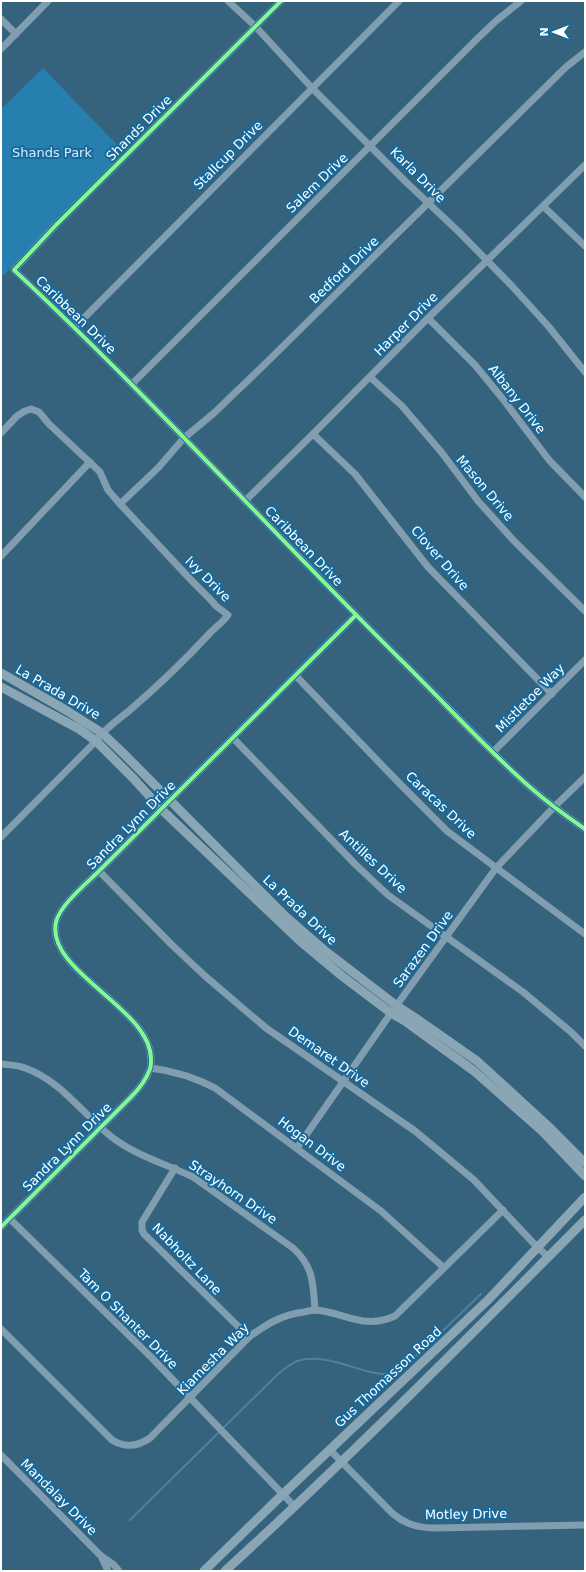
<svg xmlns="http://www.w3.org/2000/svg" width="586" height="1572" font-family="'DejaVu Sans',sans-serif">
<rect width="100%" height="100%" fill="#35627d"/>
<!-- green -->
<path fill="#277fb0" d="M43,68L124,152L1,278V109Z"/>
<g fill="none" stroke-linecap="round" stroke-linejoin="round">
<!-- stream -->
<path stroke="#4a82a3" stroke-width="2" d="M130,1520L278,1374C283,1370 289,1365 295,1362C317,1353 345,1365 366,1371C375,1373 385,1376 393,1373C402,1370 410,1361 417,1355C439,1335 460,1314 481,1294"/>
<!-- minor -->
<g stroke="#809eaf" stroke-width="7">
<path d="M228,1L255,26L312,88L406,182L460,233L511,285L549,327L585,372"/>
<path d="M281,1L56,225L14,270C147,394 270,530 399,658C443,701 484,747 531,788C548,803 566,816 585,829"/>
<path d="M1,19L16,34"/>
<path d="M1,49L48,1"/>
<path d="M543,206L585,246"/>
<path d="M428,318L475,365L502,398L549,460L585,497"/>
<path d="M75,327L399,1"/>
<path d="M370,377L402,406L442,453L478,501L515,542L585,611"/>
<path d="M132,384L478,38L497,20L521,1"/>
<path d="M1,433L17,416L25,411L31,409L39,412L49,424L100,472L108,490L120,504L192,581L211,600L216,606L228,615C223,622 216,627 210,633C185,660 158,686 130,710C118,720 105,728 96,741L1,837"/>
<path d="M313,434L355,474L428,567L552,694"/>
<path d="M245,501L313,434L428,318L585,165"/>
<path d="M120,504L158,468L184,438L214,413L266,363L566,67L585,52"/>
<path d="M1,556L90,462"/>
<path d="M296,676L399,783L447,831L585,934"/>
<path d="M233,738L356,865L388,895L523,992L571,1032L585,1046"/>
<path d="M493,752L585,660"/>
<path d="M99,871L172,945L205,976L266,1028L415,1131L474,1180L538,1248L549,1257"/>
<path d="M1,1064C9,1065 18,1065 25,1068C62,1081 83,1115 113,1138C137,1156 166,1164 193,1177L293,1248C314,1267 313,1284 315,1310"/>
<path d="M151,1068C174,1071 194,1077 215,1088L381,1211L443,1267"/>
<path d="M297,1148L391,1013L496,868L554,807L585,777"/>
<path d="M175,1168L142,1222V1230L144,1234L249,1337"/>
<path d="M10,1219L151,1357L295,1507"/>
<path d="M1,1227L131,1097C139,1089 146,1080 150,1069C151,1067 151,1063 151,1060C152,1008 45,972 56,922C60,905 87,883 99,871L356,615"/>
<path d="M1,1329L112,1440C125,1448 137,1447 150,1438L249,1337C267,1324 281,1315 304,1312C308,1311 312,1310 316,1310C346,1313 364,1330 395,1316L503,1210"/>
<path d="M330,1450L392,1513C406,1525 419,1528 437,1528L585,1525"/>
<path d="M1,1455L101,1556L114,1565L119,1571"/>
<path d="M101,1556L108,1571"/>
</g>
<!-- major -->
<g stroke="#8aa6b5" stroke-width="9">
<path d="M1,673L64,709L102,733L123,753L286,917L324,950L397,1006L417,1019L477,1061L548,1126L585,1163"/>
<path d="M1,687L79,729L96,741L133,778L161,809L300,941L342,976L391,1013L405,1021L474,1071L542,1131L585,1176"/>
<path d="M204,1571L282,1495L489,1299L585,1197"/>
<path d="M225,1571C349,1458 467,1339 585,1220"/>
</g>
<defs>
<g id="cycleway">
<path d="M281,1L56,225L14,270C147,394 270,530 399,658C443,701 484,747 531,788C548,803 566,816 585,829"/>
<path d="M1,1227L131,1097C139,1089 146,1080 150,1069C151,1067 151,1063 151,1060C152,1008 45,972 56,922C60,905 87,883 99,871L356,615"/>
</g>
</defs>
<!-- cycleway casing -->
<use href="#cycleway" stroke="#166a9c" stroke-width="6"/>
<!-- cycleway -->
<use href="#cycleway" stroke="#87f88f" stroke-width="4"/>
</g>
<g text-anchor="middle" dominant-baseline="central" stroke-width="4" stroke-linejoin="round" paint-order="stroke">
<!-- street labels -->
<g font-size="13" fill="#fff" stroke="#166a9c">
<text transform="translate(139 128) rotate(-45)">Shands Drive</text>
<text transform="translate(228 155) rotate(-45)">Stallcup Drive</text>
<text transform="translate(418 175) rotate(45)">Karla Drive</text>
<text transform="translate(317 183) rotate(-44)">Salem Drive</text>
<text transform="translate(344 270) rotate(-44)">Bedford Drive</text>
<text transform="translate(76 315) rotate(44)">Caribbean Drive</text>
<text transform="translate(406 324) rotate(-45)">Harper Drive</text>
<text transform="translate(517 399) rotate(52)">Albany Drive</text>
<text transform="translate(485 488) rotate(50)">Mason Drive</text>
<text transform="translate(304 546) rotate(46)">Caribbean Drive</text>
<text transform="translate(440 558) rotate(49)">Clover Drive</text>
<text transform="translate(208 579) rotate(45)">Ivy Drive</text>
<text transform="translate(58 692) rotate(30)">La Prada Drive</text>
<text transform="translate(530 698) rotate(-45)">Mistletoe Way</text>
<text transform="translate(441 805) rotate(43)">Caracas Drive</text>
<text transform="translate(131 825) rotate(-45)">Sandra Lynn Drive</text>
<text transform="translate(373 861) rotate(43)">Antilles Drive</text>
<text transform="translate(300 910) rotate(43)">La Prada Drive</text>
<text transform="translate(423 949) rotate(-54)">Sarazen Drive</text>
<text transform="translate(329 1057) rotate(35)">Demaret Drive</text>
<text transform="translate(312 1144) rotate(37)">Hogan Drive</text>
<text transform="translate(67 1147) rotate(-45)">Sandra Lynn Drive</text>
<text transform="translate(233 1192) rotate(34)">Strayhorn Drive</text>
<text transform="translate(187 1259) rotate(46)">Nabholtz Lane</text>
<text transform="translate(128 1319) rotate(45)">Tam O Shanter Drive</text>
<text transform="translate(213 1359) rotate(-45)">Kiamesha Way</text>
<text transform="translate(388 1377) rotate(-43)">Gus Thomasson Road</text>
<text transform="translate(59 1497) rotate(45)">Mandalay Drive</text>
<text transform="translate(466 1514) rotate(-1)">Motley Drive</text>
</g>
<!-- park labels -->
<g font-size="13" fill="#d4eefd" stroke="#166a9c">
<text x="52" y="152">Shands Park</text>
</g>
</g>
<!-- border -->
<rect width="586" height="1572" fill="none" stroke="#ffffff" stroke-width="4"/>
<!-- north arrow -->
<g transform="translate(554 32) rotate(270)" stroke="#166a9c" stroke-width="3" paint-order="stroke">
<path d="M0-3L7 15L0 10L-7 15Z" fill="#ffffff"/>
<text y="-6" font-size="11" font-weight="bold" text-anchor="middle" fill="#ffffff">N</text>
</g>
</svg>
